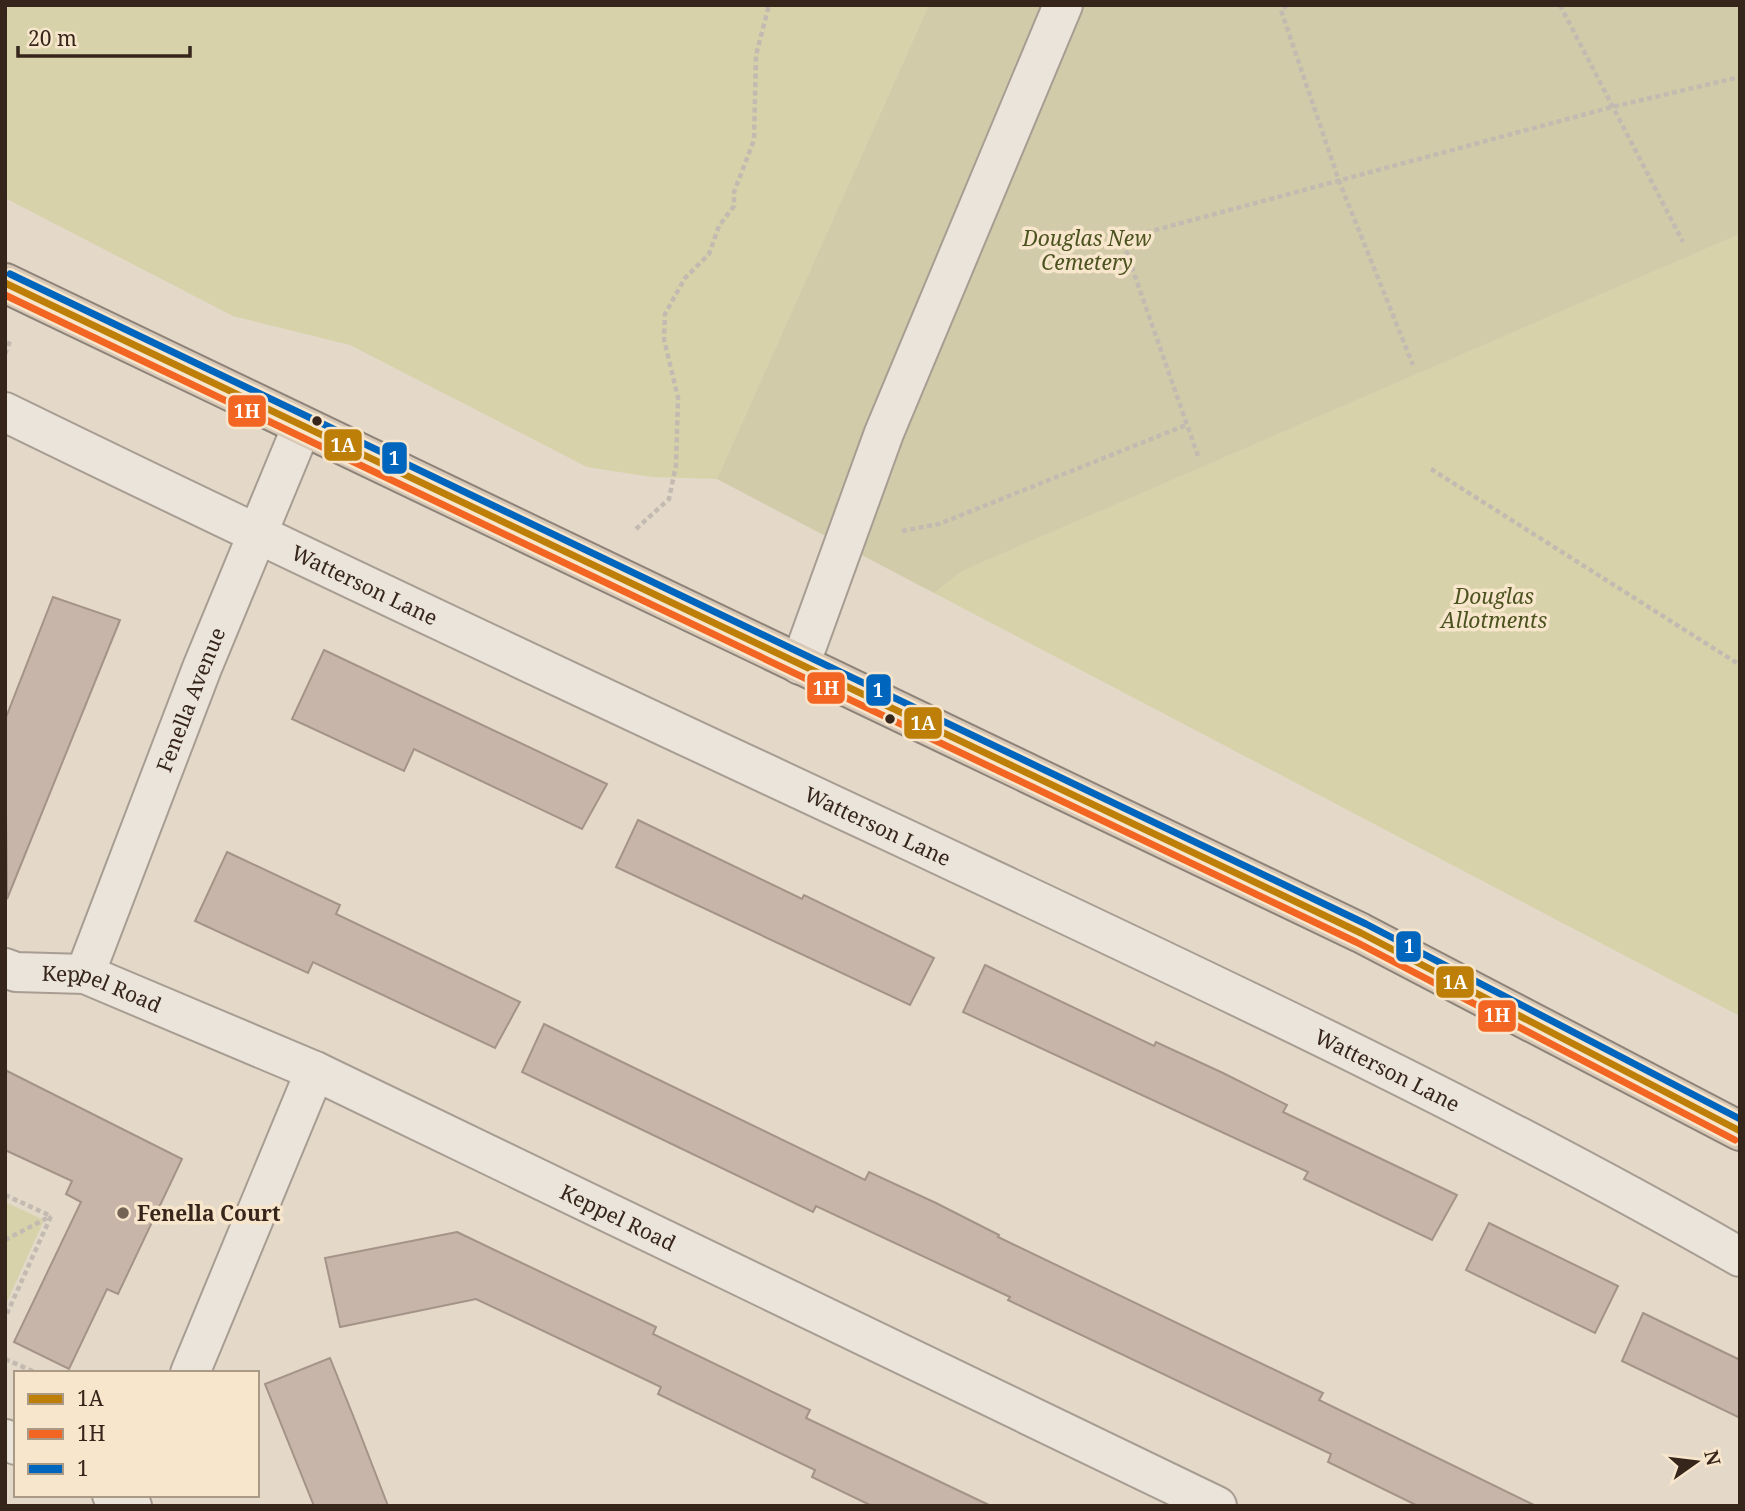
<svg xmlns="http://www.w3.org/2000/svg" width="1745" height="1511" font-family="'Noto Serif',serif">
<rect width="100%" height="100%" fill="#e4d8c8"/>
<!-- green -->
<g fill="#d7d2a9">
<path d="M9,5H929L717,479L652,477L587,467L350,345L233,316L5,198V14Z"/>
<path d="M1740,234V1016L934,593L962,571Z"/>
<path d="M5,1202L44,1220L5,1306Z"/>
</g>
<!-- cemetery -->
<path fill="#d1cba9" d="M929,5H1740V234L962,571L934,593L717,479Z"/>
<!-- building -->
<g fill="#c7b5a9" stroke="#a49388" stroke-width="2">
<path d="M53,597L120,620L7,899L5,720Z"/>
<path d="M324,650L607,784L582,829L414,749L404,771L292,719Z"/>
<path d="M638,820L802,899L804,895L934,958L910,1005L616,867Z"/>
<path d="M227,852L340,905L336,914L520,1002L495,1048L313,962L308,973L195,921Z"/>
<path d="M985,965L1154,1046L1156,1042L1223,1073L1287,1105L1283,1112L1457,1195L1432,1240L1304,1179L1308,1172L963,1012Z"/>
<path d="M544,1024L865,1180L869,1172L936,1203L999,1235L998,1237L1323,1393L1319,1400L1536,1506H1418L1328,1462L1331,1454L1008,1300L1010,1297L816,1206L813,1212L522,1072Z"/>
<path d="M5,1070L182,1159L118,1294L107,1289L69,1369L14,1342L81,1202L66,1194L72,1181L5,1150Z"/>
<path d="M1489,1223L1618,1286L1595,1333L1466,1270Z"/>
<path d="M457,1232L656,1327L653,1334L810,1410L806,1418L991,1506H872L812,1477L815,1470L658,1394L661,1387L476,1299L340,1327L325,1258Z"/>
<path d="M1643,1313L1740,1360V1418L1622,1361Z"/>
<path d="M330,1358L356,1423L388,1506H314L265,1384Z"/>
</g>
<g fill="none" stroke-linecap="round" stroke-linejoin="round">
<defs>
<g id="minor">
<path id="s1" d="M5,412C304,558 606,699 908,840C1188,972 1471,1103 1740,1257"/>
<path d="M800,665L884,433L1063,5"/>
<path id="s2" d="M5,968L16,972L85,974L315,1071L1217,1506"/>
<path id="s3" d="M85,974L202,668L302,426"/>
<path d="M190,1373L315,1071"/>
<path d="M5,1439L16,1445"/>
<path d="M112,1495L132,1506"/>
</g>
<path id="highway" d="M5,283L1361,933L1740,1131"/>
</defs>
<!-- minor casing -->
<use href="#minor" stroke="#a89d92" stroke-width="42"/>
<!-- highway casing -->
<use href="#highway" stroke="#8d8379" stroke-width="42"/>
<!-- path -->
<g stroke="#c3bab1" stroke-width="4.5" stroke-dasharray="5 3.5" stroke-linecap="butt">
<path d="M1287,5L1281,10L1339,181L1413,365"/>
<path d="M1560,5L1683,242"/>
<path d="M5,354L10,341"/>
<path d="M1198,456L1122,239L1612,107L1740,77"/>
<path d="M1431,469L1740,665"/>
<path d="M636,529L669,499L676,465L678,398L664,339L665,314L685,278L709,254L719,226L734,206V192L754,140L756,55L769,5"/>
<path d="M902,531L939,524L1186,425"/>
<path d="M5,1195L51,1216L5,1318"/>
<path d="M5,1240L51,1216"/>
<path d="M5,1359L37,1373"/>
</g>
<!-- minor -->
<use href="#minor" stroke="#ebe4da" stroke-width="38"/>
<!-- highway -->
<use href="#highway" stroke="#d7c8b8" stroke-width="38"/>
<defs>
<path id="bus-1" d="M5,283L1361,933L1740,1131"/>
<path id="bus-2" d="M5,295L1356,942L1735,1140"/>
<path id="bus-3" d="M10,274L1366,924L1740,1119"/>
</defs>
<!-- bus-1 casing -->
<use href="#bus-1" stroke="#f7e6cb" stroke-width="12"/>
<!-- bus-2 casing -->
<use href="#bus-2" stroke="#f7e6cb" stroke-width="12"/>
<!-- bus-3 casing -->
<use href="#bus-3" stroke="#f7e6cb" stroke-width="12"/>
<!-- bus-1 -->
<use href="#bus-1" stroke="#bd7f08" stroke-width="7"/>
<!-- bus-2 -->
<use href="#bus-2" stroke="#f26522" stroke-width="7"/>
<!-- bus-3 -->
<use href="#bus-3" stroke="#0065bd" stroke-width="7"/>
</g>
<!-- markers -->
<g fill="#36251a" stroke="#f7e6cb" stroke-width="2.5">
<circle cx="317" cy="421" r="6"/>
<circle cx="890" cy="719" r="6"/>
</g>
<circle fill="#736457" stroke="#f7e6cb" stroke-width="2.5" cx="123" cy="1213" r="7"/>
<g text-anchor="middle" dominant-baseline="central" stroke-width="7" stroke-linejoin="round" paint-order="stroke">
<!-- park labels -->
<g font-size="21" font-style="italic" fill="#4c5320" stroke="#f7e6cb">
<text x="1087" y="238">Douglas New<tspan x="1087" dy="24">Cemetery</tspan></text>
<text x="1494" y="596">Douglas<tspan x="1494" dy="24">Allotments</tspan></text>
</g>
<!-- street labels -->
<g font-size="21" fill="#36251a" stroke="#f7e6cb">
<text stroke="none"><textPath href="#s1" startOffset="399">Watterson Lane</textPath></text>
<text stroke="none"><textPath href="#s3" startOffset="294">Fenella Avenue</textPath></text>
<text stroke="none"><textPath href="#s1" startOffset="966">Watterson Lane</textPath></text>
<text stroke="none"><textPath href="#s2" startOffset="100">Keppel Road</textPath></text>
<text stroke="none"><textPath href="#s1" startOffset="1531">Watterson Lane</textPath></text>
<text stroke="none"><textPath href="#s2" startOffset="667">Keppel Road</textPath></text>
</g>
<!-- poi labels -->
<g font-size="21" font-weight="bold" fill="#36251a" stroke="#f7e6cb" text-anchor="start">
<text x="137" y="1213">Fenella Court</text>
</g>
</g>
<g stroke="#f7e6cb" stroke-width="2.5">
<rect x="227" y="394" width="40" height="34" rx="7" fill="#f26522"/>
<rect x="323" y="428" width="40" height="34" rx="7" fill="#bd7f08"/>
<rect x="381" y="441" width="27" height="34" rx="7" fill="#0065bd"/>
<rect x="806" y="671" width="40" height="34" rx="7" fill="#f26522"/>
<rect x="865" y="673" width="27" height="34" rx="7" fill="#0065bd"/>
<rect x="903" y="706" width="40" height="34" rx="7" fill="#bd7f08"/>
<rect x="1395" y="930" width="27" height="33" rx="7" fill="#0065bd"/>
<rect x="1435" y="965" width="40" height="34" rx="7" fill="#bd7f08"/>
<rect x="1477" y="999" width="40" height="34" rx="7" fill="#f26522"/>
</g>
<g font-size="19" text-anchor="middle" font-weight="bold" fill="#fff">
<text x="247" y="418">1H</text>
<text x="343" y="452">1A</text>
<text x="394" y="465">1</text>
<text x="826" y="695">1H</text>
<text x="878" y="697">1</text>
<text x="923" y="730">1A</text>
<text x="1409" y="953">1</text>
<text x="1455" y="989">1A</text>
<text x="1497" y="1022">1H</text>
</g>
<!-- border -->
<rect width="1745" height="1511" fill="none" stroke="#36251a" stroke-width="14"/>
<!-- legend -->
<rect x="14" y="1371" width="245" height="126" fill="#f7e6cb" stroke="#aa9984" stroke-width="2"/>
<rect x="28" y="1394" width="35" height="10" fill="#bd7f08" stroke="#aa9984" stroke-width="2"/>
<text x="77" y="1406" font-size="21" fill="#36251a">1A</text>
<rect x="28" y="1429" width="35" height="10" fill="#f26522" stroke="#aa9984" stroke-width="2"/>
<text x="77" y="1441" font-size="21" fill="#36251a">1H</text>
<rect x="28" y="1464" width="35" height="10" fill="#0065bd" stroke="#aa9984" stroke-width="2"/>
<text x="77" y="1476" font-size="21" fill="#36251a">1</text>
<!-- north arrow -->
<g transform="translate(1696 1462) rotate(76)" stroke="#f7e6cb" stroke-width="5" paint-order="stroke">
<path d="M0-5L12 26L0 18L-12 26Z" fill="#36251a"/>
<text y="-10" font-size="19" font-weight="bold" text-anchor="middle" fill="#36251a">N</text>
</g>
<!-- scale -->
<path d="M18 46v10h172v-10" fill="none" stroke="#36251a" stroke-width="3.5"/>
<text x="28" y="46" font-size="21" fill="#36251a" stroke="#f7e6cb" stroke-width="5" paint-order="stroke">20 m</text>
</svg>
